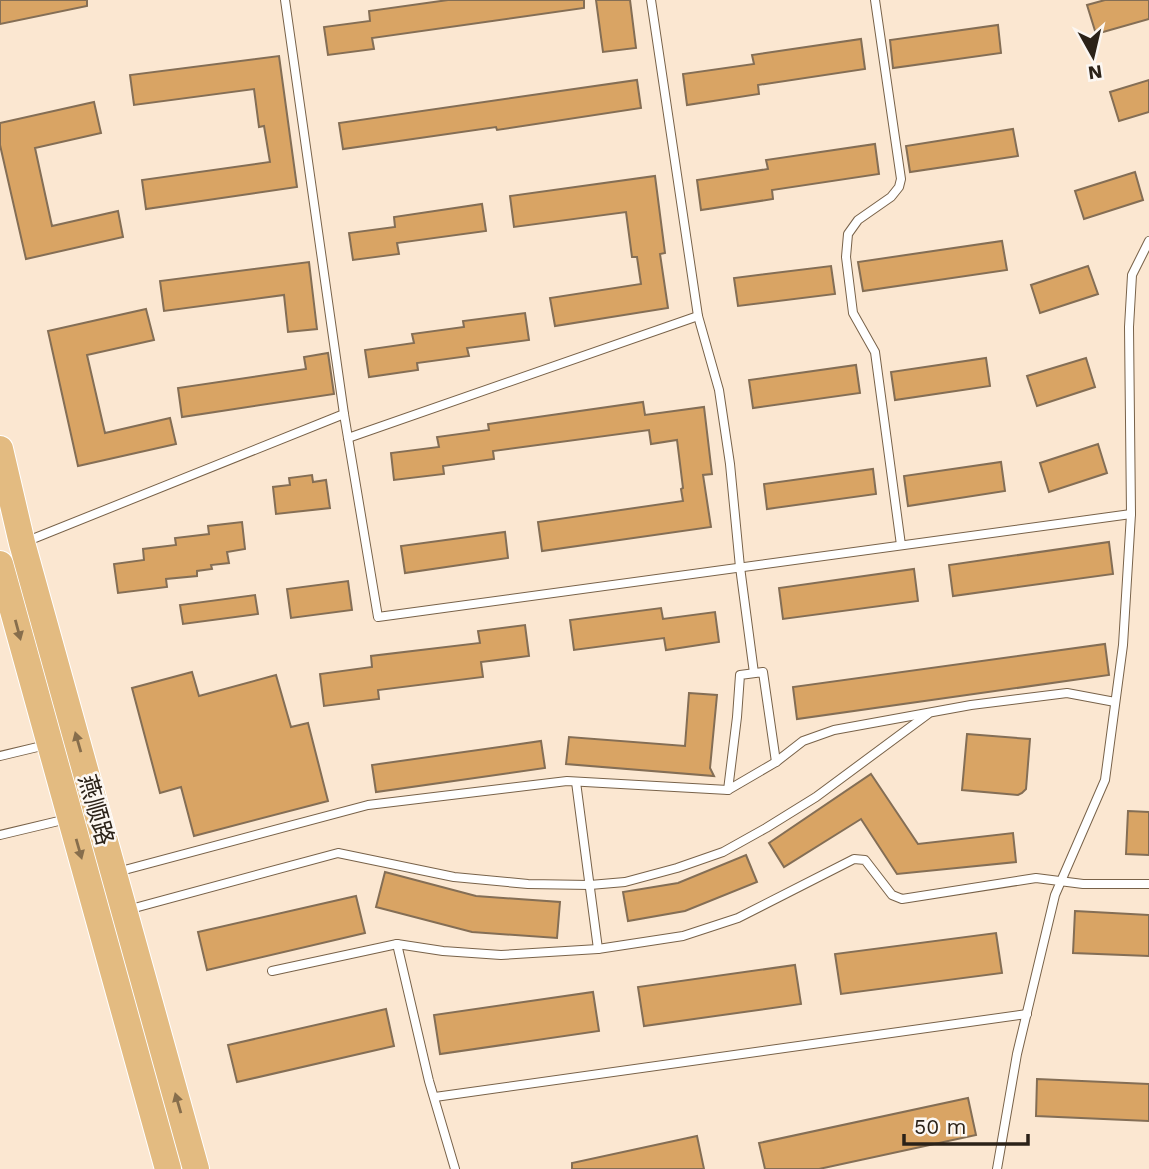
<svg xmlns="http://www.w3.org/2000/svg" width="1149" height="1169" font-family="'Work Sans','Noto Sans SC',sans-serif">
<rect width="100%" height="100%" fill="#fbe7d1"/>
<!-- building -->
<g fill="#d9a464" stroke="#846e55" stroke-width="2">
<path d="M0,0H87V6L0,24Z"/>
<path d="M448,0H584V8L372,38L374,49L328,55L324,27L370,21L369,11Z"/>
<path d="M596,0H630L636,48L603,52Z"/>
<path d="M1105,0H1149V19L1096,34L1087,5Z"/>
<path d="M998,25L1001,53L893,68L890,40Z"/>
<path d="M861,39L865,69L758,85L759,94L687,105L683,74L754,64L752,55Z"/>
<path d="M279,56L297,187L146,209L142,180L270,162L264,126L259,127L254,89L134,105L130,75Z"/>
<path d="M637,80L641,108L497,130L496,127L343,149L339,123Z"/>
<path d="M1149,80V112L1119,121L1110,92Z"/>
<path d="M94,102L101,133L35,148L52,226L118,211L123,237L26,259L0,145V123Z"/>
<path d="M1013,129L1018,156L910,172L906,146Z"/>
<path d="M875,144L879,174L772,190L773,199L701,210L697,180L768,169L766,160Z"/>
<path d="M1135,172L1143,200L1084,219L1075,191Z"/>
<path d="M655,176L665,253L660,254L668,308L555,326L550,298L641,284L637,257H632L626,212L514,227L510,196Z"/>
<path d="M482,204L486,231L397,243L399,254L353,260L349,233L395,227L394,217Z"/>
<path d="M1002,241L1007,270L863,291L858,262Z"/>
<path d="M309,262L317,329L288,332L284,295L164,311L160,281Z"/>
<path d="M831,266L835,294L738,306L734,278Z"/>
<path d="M1088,266L1098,294L1040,313L1031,285Z"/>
<path d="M146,309L154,340L87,355L105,433L170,418L176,444L78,466L48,331Z"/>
<path d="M525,313L529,340L467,348L469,356L417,363L418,370L369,377L365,350L414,343L412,334L464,327L463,321Z"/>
<path d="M328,353L334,394L182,417L178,388L306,369L304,357Z"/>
<path d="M986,358L990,386L895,400L891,372Z"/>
<path d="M1086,358L1095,387L1037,406L1027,376Z"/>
<path d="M856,365L860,393L753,408L749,380Z"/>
<path d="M643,402L645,415L704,407L712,474L703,475L711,527L542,551L538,522L683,501L681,489L683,488L677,440L651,444L649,430L493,451L494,459L443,466L444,474L394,480L391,453L439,447L437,437L489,430L488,424Z"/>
<path d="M1098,444L1107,473L1049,492L1040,463Z"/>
<path d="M1001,462L1005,491L908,506L904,476Z"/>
<path d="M873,469L876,494L767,509L764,484Z"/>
<path d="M312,475L313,482L326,480L330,508L276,514L273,487L290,485L289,478Z"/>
<path d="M242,522L245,549L227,552L229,563L211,565L212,569L197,571V576L166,579L167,587L118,593L114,564L144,560L143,549L176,545L175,538L209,534L208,526Z"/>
<path d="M505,532L508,558L405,573L401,546Z"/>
<path d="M1109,542L1113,574L953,596L949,565Z"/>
<path d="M914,569L918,601L783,619L779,588Z"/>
<path d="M348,581L352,610L291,618L287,589Z"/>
<path d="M255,595L258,614L183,624L180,605Z"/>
<path d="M661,608L663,619L715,612L719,642L666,650L664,638L574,650L570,620Z"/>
<path d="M525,625L529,656L481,662L483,677L378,690L379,699L324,706L320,674L372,667L371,656L480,643L478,631Z"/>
<path d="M1105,644L1109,675L797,719L793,687Z"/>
<path d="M192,672L199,696L276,675L291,727L308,723L328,801L194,836L181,787L160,793L132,688Z"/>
<path d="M689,693L717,695L710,768L714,776L566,764L569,737L685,746Z"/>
<path d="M967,734L1030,739L1026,789L1022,793L1018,795L962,790Z"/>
<path d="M541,741L545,768L376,792L372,765Z"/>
<path d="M871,774L918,844L1013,833L1016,862L897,874L861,819L784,867L769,843Z"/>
<path d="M1128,811L1149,812V855L1126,854Z"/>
<path d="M746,855L757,882L685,911L628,921L623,892L678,883Z"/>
<path d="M385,872L476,896L560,902L557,938L472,932L376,907Z"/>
<path d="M356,896L365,933L207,970L198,932Z"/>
<path d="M1075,911L1149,915V956L1073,953Z"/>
<path d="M996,933L1002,973L841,994L835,954Z"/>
<path d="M795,965L801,1004L644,1026L638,987Z"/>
<path d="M593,992L599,1031L440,1054L434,1015Z"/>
<path d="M386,1009L394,1046L237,1082L228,1045Z"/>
<path d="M1037,1079L1149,1084V1121L1036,1116Z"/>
<path d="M968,1098L976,1135L819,1169H765L759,1143Z"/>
<path d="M697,1136L704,1169H572V1163Z"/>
</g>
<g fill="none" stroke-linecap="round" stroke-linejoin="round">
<defs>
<g id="lane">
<path d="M285,0L344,414L378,617L1131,514"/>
<path d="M651,0L698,316L719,390L730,464L740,567L754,673"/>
<path d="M875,0L901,179L899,187L891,197L858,220L848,234L846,257L853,313L875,352L901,545"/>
<path d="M348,438L698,316"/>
<path d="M25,542L344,414"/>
<path d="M0,756L46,745"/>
<path d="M576,782L598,949"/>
<path d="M728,790L737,717L740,675L763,672L776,762"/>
<path d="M0,835L67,819"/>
<path d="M117,872L368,805L567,781L728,790L776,762L803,741L834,730L971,705L1067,693L1115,702"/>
<path d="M127,910L338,853L454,877L528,884L590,885L625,882L677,868L723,852L766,828L816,797L928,714"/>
<path d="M397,944L429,1081L455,1169"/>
<path d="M272,971L397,944L443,951L501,955L598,949L683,936L738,918L854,859L865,860L892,895L902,899L1036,878L1083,884H1149"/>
<path d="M435,1097L1027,1014"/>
<path d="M997,1169L1017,1054L1055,895L1105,780L1123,645L1131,514L1129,327L1132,275L1149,241"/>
</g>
<g id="primary">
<path d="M0,449L22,543L196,1169"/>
<path d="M0,564L168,1169"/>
</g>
</defs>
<!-- lane casing -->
<use href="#lane" stroke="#786249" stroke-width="10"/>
<!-- primary casing -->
<use href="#primary" stroke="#fff" stroke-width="28"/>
<!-- lane -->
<use href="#lane" stroke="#fff" stroke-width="8"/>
<!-- primary -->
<use href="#primary" stroke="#e3bb81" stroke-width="26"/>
</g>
<!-- one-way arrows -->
<defs><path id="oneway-solid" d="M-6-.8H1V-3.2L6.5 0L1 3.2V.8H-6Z" transform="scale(1.75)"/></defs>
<g fill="#876e4c">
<use href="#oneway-solid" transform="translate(18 630) rotate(75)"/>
<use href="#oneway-solid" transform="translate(78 742) rotate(-106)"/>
<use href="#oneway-solid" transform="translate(79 849) rotate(74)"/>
<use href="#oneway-solid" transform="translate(178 1103) rotate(-106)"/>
</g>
<g text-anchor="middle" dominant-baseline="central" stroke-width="5" stroke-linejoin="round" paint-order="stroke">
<!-- street labels -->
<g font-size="24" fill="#2b2218" stroke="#fcf7f2">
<text transform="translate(96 810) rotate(74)">燕顺路</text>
</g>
</g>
<!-- north arrow -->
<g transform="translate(1093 56) rotate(172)" stroke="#fcf7f2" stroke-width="5" paint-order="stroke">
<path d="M0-5L12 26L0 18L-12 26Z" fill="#2b2218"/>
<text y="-10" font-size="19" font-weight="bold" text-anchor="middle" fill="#2b2218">N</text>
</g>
<!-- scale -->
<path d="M904 1134v10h124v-10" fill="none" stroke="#2b2218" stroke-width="3.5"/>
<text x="914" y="1134" font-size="21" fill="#2b2218" stroke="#fcf7f2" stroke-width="5" paint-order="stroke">50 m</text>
</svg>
